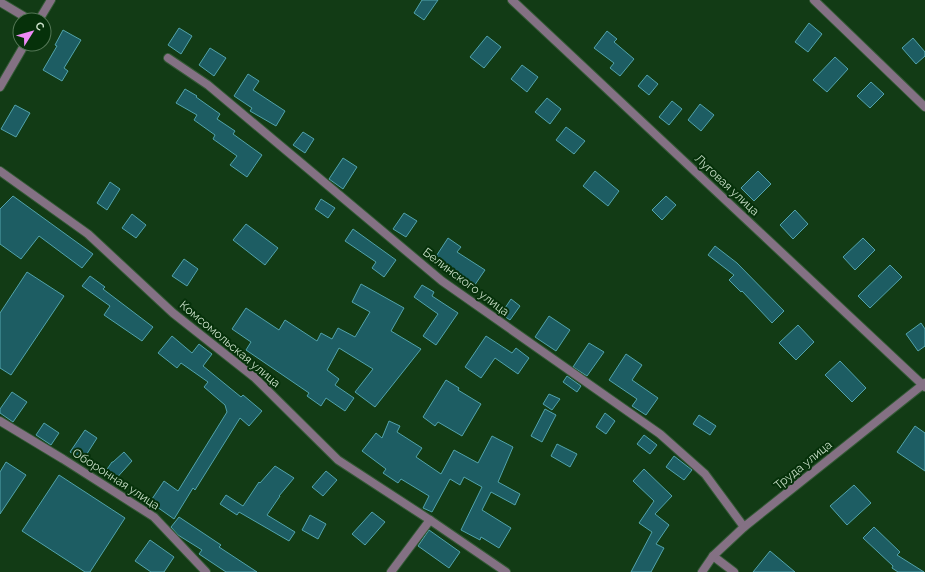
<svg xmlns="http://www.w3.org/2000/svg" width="925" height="572" font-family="Raleway,sans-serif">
<rect width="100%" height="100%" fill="#123b15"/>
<!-- building -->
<g fill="#1d5d63" stroke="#52a3ab">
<path d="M422,0H438L424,20L414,13Z"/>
<path d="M809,23L822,34L808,52L795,42Z"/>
<path d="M179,28L192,36L181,54L168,45Z"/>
<path d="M63,30L81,40L64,68L68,71L62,81L43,70L57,46L55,45Z"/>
<path d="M607,31L617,39L614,42L634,59L620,76L610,68L614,63L594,48Z"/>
<path d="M487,36L501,47L484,68L470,57Z"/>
<path d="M913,38L925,52V56L916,64L902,48Z"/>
<path d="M210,48L226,58L214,76L199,65Z"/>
<path d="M835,57L848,69L827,92L813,80Z"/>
<path d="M522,65L538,77L527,92L511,79Z"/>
<path d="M248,74L259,81L253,90L285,111L276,126L250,111L252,108L234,96Z"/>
<path d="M647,75L658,84L649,95L638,86Z"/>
<path d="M871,82L884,94L870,108L857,96Z"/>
<path d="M185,89L197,96L196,97L220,114L217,119L235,131L233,134L262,155L247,177L230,165L237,156L213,139L215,135L194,120L197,115L176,103Z"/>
<path d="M547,98L561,109L550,124L535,112Z"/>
<path d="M672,101L682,109L669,125L659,117Z"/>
<path d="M700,104L714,115L701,131L688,120Z"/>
<path d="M15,105L30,113L16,137L1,129Z"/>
<path d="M566,127L585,141L574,154L556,140Z"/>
<path d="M303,132L314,139L305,153L293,145Z"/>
<path d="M343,158L357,167L343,189L329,179Z"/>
<path d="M595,171L619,191L608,206L583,186Z"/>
<path d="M758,171L771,184L754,201L741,188Z"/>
<path d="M110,182L120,189L107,210L97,203Z"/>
<path d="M13,196L93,254L82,268L39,236L21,259L0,244V209Z"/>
<path d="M666,196L676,205L662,220L652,210Z"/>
<path d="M321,199L335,208L328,218L315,209Z"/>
<path d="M795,210L808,224L793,239L780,225Z"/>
<path d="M404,213L417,221L406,237L393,229Z"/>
<path d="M132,214L146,225L136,238L122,228Z"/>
<path d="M246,224L278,248L265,265L233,240Z"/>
<path d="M353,229L396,260L384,277L372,268L376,262L345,241Z"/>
<path d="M448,238L461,247L457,252L485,270L472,289L458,279L459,278L433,261Z"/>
<path d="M863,238L875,250L855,270L843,257Z"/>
<path d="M715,246L737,263L784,311L772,323L742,291L741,292L729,280L734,275L708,255Z"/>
<path d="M184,259L198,269L187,286L172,276Z"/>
<path d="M890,265L902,277L870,308L858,296Z"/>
<path d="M27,272L64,296L11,375L0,368V313Z"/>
<path d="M90,276L105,287L103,289L153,327L142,341L104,315L110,306L82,286Z"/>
<path d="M361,284L404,308L391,331L421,349L375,407L355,392L373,369L339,348L327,370L339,379L335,385L354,398L345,411L326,398L321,406L307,396L309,393L246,350L251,342L232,329L246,308L279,330L285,320L317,341L321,333L332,339L338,328L355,337L370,312L352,302Z"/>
<path d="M422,285L434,292L432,296L458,313L436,345L423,336L438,314L414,297Z"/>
<path d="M511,299L520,306L510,320L501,314Z"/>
<path d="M549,316L570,330L556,351L535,337Z"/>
<path d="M921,323L925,329V346L918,351L906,334Z"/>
<path d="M798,325L814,342L796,360L779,343Z"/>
<path d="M172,336L192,353L199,344L212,354L203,366L241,397L243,395L262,411L249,426L240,418L195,490L193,488L174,519L150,502L164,481L178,491L227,412L225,405L204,387L208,382L181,363L177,368L158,353Z"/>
<path d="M486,336L512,353L516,348L529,358L518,374L495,358L481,378L465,367Z"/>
<path d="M589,343L604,352L587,376L573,367Z"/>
<path d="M626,354L642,365L632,380L658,398L646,415L632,406L637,399L609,380Z"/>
<path d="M840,361L866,388L852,402L825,375Z"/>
<path d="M567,376L581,386L577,392L563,382Z"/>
<path d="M446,380L459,388L458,390L481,404L462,436L438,422L435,426L423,417Z"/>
<path d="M12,392L27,402L13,422L0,413V409Z"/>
<path d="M549,394L560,399L552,410L543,404Z"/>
<path d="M545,409L556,415L542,442L531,436Z"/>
<path d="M605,413L615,421L606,434L596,427Z"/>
<path d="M699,415L716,426L710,435L693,424Z"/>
<path d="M389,421L400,426L397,432L422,448L416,457L441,474L454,450L478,463L492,436L513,447L498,482L520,494L515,505L491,492L482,510L511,528L499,548L481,537L480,540L461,530L482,487L464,477L460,485L450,479L432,512L423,508L429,496L401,479L398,483L383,473L386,469L362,451L376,433L382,438Z"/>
<path d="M44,423L59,433L51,445L36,435Z"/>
<path d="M915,426L925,433V471L897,452Z"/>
<path d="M85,430L97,438L83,460L70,452Z"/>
<path d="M644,435L657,445L650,454L637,444Z"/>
<path d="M557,444L577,454L570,467L551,456Z"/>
<path d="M124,452L132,461L113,482L103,475L112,462H113Z"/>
<path d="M674,456L692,470L684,480L666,467Z"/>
<path d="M6,462L26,475L0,514V472Z"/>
<path d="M275,466L294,478L279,496H280L267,515L295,532L289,541L239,512L237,515L220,504L226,495L243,506L259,482L260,483Z"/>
<path d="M644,469L672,496L655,514L669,525L656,544L664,548L651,572H631L652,532L639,523L654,501L633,481Z"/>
<path d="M326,471L337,480L323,496L312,487Z"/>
<path d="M59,475L125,518L90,572H85L22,531Z"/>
<path d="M854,485L871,503L847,525L830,506Z"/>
<path d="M372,512L385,522L365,545L352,534Z"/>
<path d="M310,515L326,524L318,539L302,530Z"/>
<path d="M179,517L221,545L219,547L257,572H226L199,554L202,550L178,535L171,527Z"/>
<path d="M874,527L900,552L897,555L924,572H898L892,568L893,566L863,538Z"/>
<path d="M429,530L460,552L449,568L418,546Z"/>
<path d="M150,540L174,557L164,572H151L135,561Z"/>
<path d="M770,551L795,572H753Z"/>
</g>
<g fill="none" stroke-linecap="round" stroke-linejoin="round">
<defs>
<g id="minor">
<path d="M814,0L925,107"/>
<path d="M0,2L30,20"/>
<path d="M39,20L51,0"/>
<path d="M168,58L208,85L442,281L660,434L705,474L744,527"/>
<path d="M0,87L25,44"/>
<path d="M0,171L88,234L173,313L254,377L338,460L430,520L506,572"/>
<path d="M0,421L63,459L154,517L206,572"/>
<path d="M713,556L734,572"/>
<path d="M391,572L430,520"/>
</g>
<g id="tertiary">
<path d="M512,0L925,387"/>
<path d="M702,572L713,556L744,527L925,383"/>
</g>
</defs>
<!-- minor casing -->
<use href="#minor" stroke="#335935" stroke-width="10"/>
<!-- tertiary casing -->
<use href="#tertiary" stroke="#335935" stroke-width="10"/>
<!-- minor -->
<use href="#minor" stroke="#847184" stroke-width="8"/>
<!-- tertiary -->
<use href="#tertiary" stroke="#847184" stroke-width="8"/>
</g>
<g text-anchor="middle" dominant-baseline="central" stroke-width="4" stroke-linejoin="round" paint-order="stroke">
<!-- street labels -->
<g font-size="12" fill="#c9dfc8" stroke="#06310a">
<text transform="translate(727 185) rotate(43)">Луговая улица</text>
<text transform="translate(466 282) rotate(37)">Белинского улица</text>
<text transform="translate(230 344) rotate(40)">Комсомольская улица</text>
<text transform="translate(803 465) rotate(-39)">Труда улица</text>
<text transform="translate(116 479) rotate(33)">Оборонная улица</text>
</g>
</g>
<!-- north arrow -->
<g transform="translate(32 32) rotate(53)"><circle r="19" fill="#06310a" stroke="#547756"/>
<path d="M0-3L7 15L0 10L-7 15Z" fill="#ef8bf7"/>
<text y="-6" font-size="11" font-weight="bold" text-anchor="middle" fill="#c9dfc8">С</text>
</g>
</svg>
